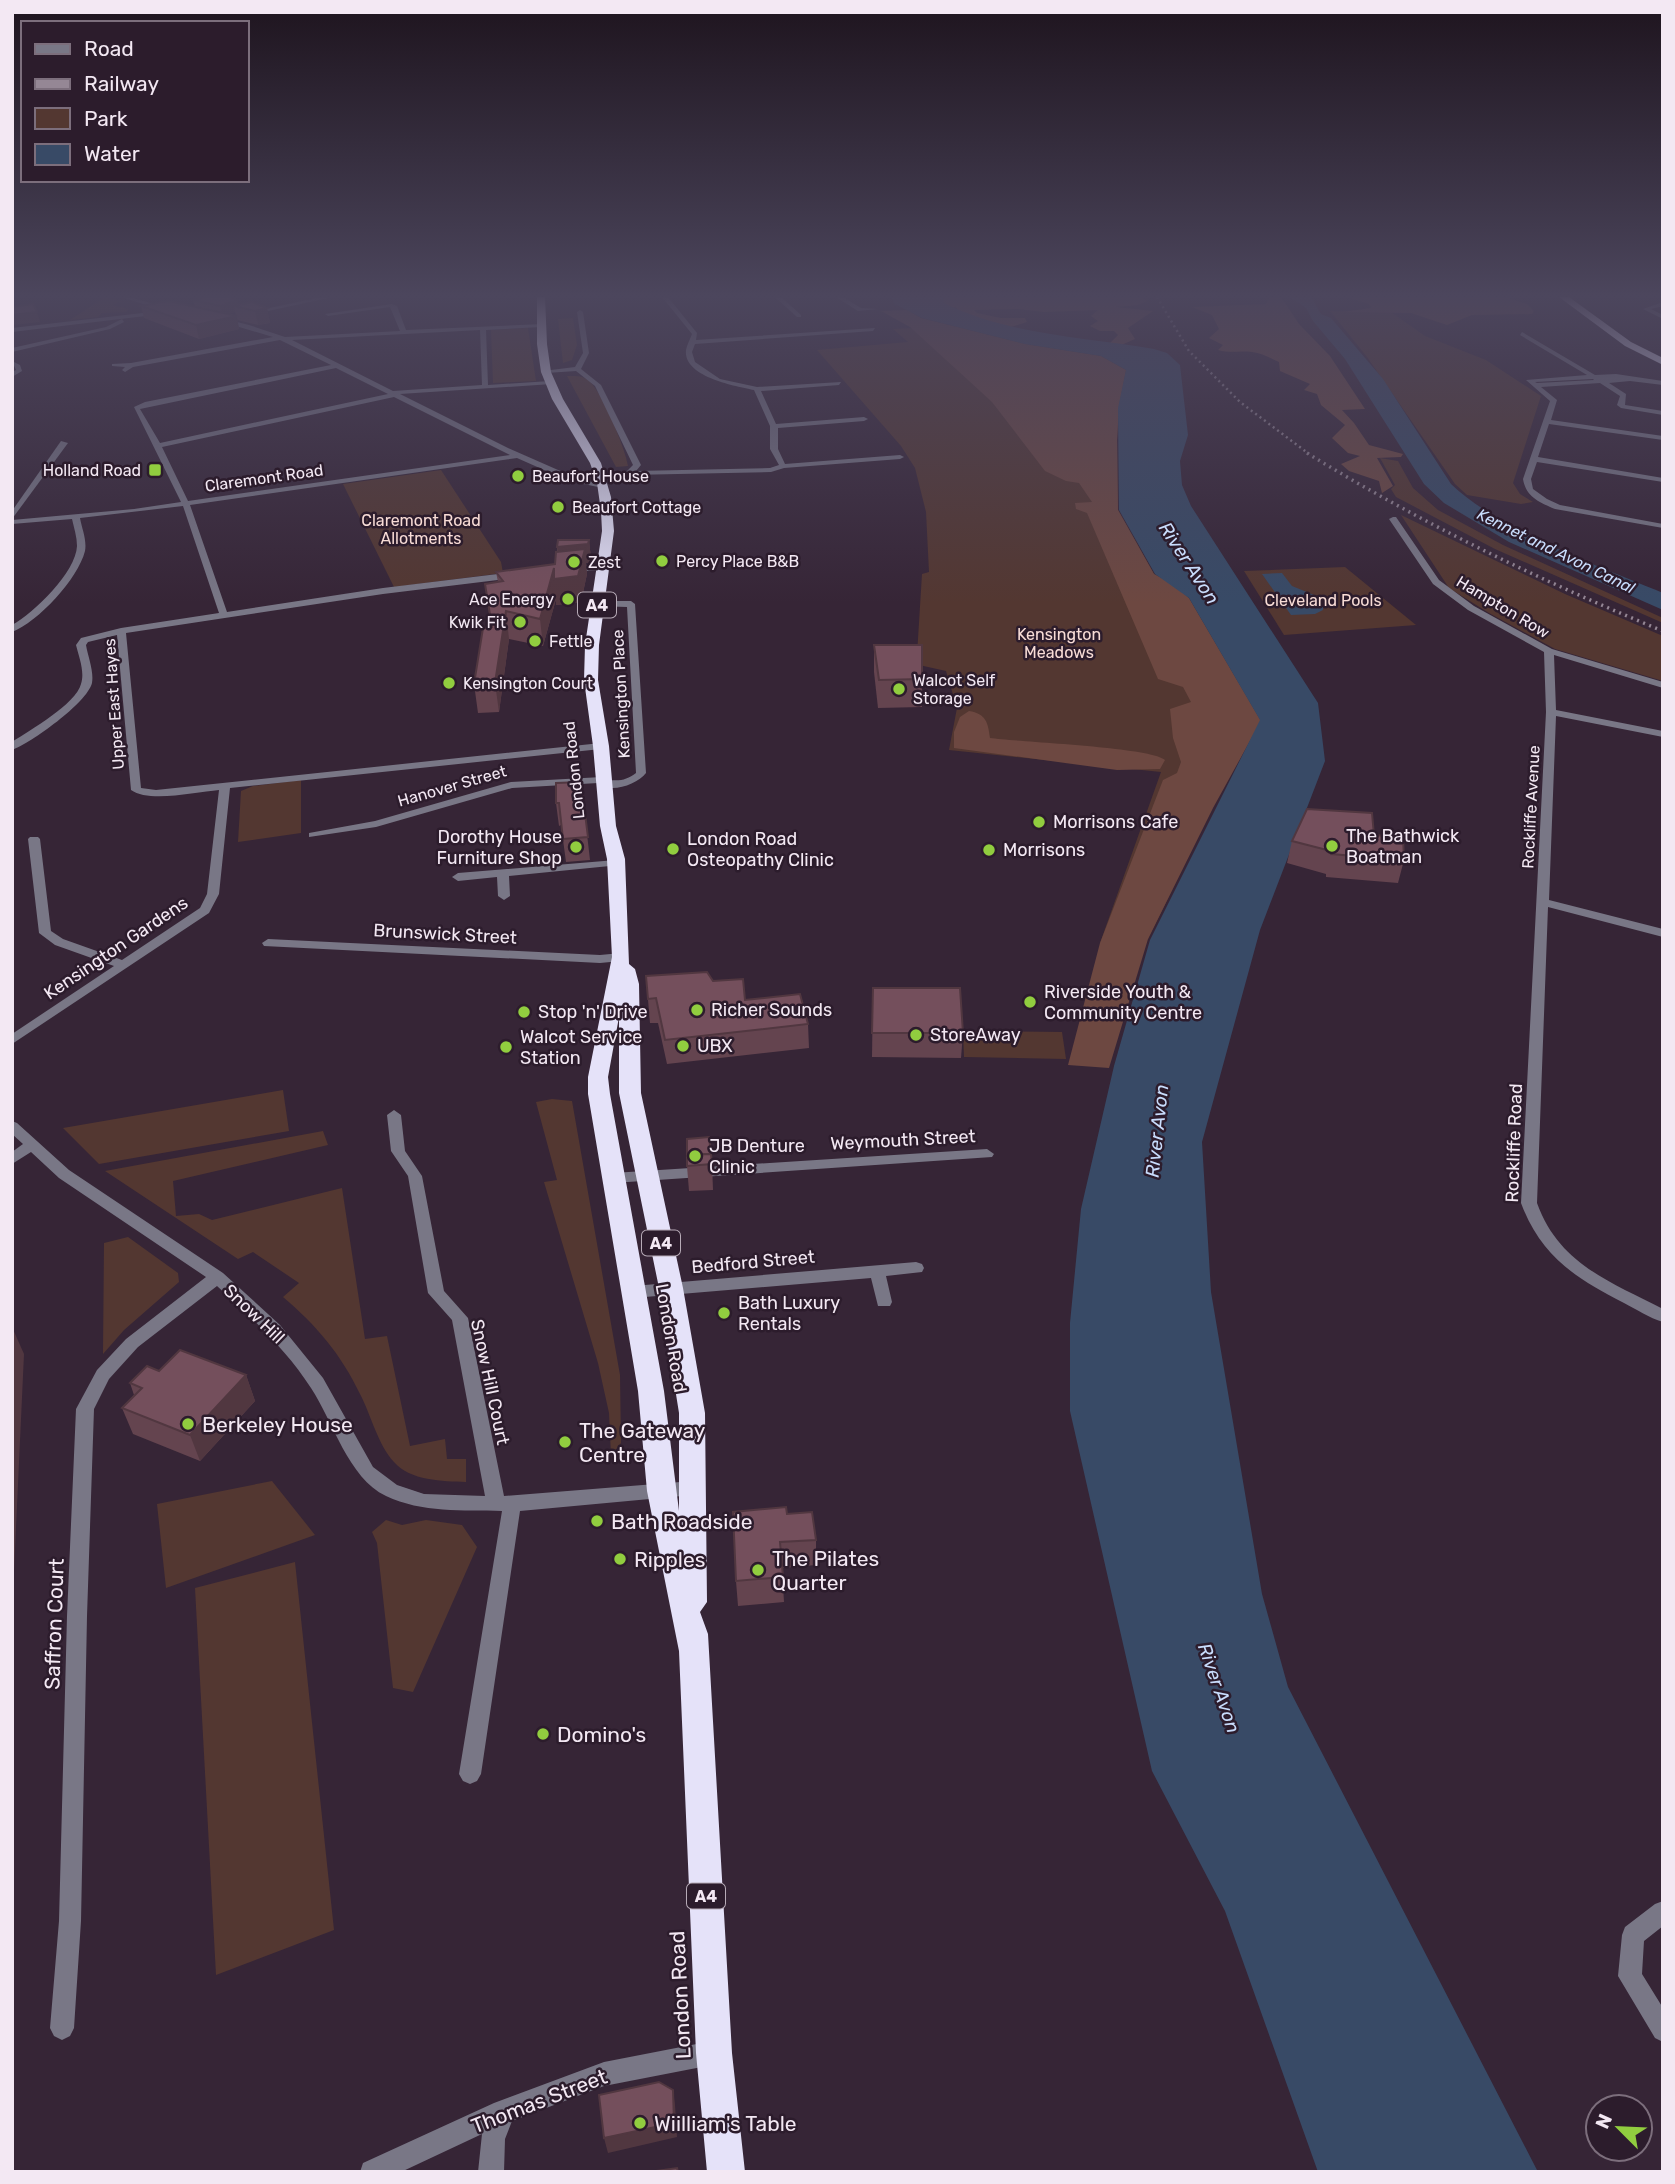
<svg xmlns="http://www.w3.org/2000/svg" width="1675" height="2184" font-family="Rubik,sans-serif">
<rect width="100%" height="100%" fill="#362536"/>
<!-- green -->
<g fill="#533731">
<path d="M105,297L122,301L112,305L128,309L126,312L102,313L98,317L70,320Z"/>
<path d="M1330,311L1391,312L1425,336L1486,360L1541,396L1513,483L1520,494L1533,502L1521,504L1467,495L1455,484L1367,357Z"/>
<path d="M573,318L577,345L572,360L563,363L558,319Z"/>
<path d="M953,326L1025,344L1101,356L1126,370L1119,406L1117,440L1118,510L1154,574L1172,584L1212,808L1148,939L1100,943L1161,772L949,750L957,708L946,671L919,665L917,655L922,574L929,572L926,512L915,468L901,446L817,350L908,342L893,329Z"/>
<path d="M528,328L536,381L493,383L491,330Z"/>
<path d="M567,376C574,376 582,375 588,380C601,389 626,450 628,466L616,467Z"/>
<path d="M1380,458L1398,461L1413,488L1438,510L1503,545L1663,618V623L1495,549L1396,497L1391,489L1395,485Z"/>
<path d="M441,470L501,562L503,573L394,587L343,484Z"/>
<path d="M1401,515L1565,594L1663,636V681L1555,649L1489,613L1449,588Z"/>
<path d="M1345,567L1416,625L1284,635L1244,571Z"/>
<path d="M301,780V833L238,842L241,791L253,786Z"/>
<path d="M963,1031L1062,1032L1066,1059L964,1057Z"/>
<path d="M283,1090L289,1131L99,1164L63,1128Z"/>
<path d="M552,1099L572,1101L620,1375L621,1443L611,1456L609,1413L598,1363L544,1182L557,1180L536,1102Z"/>
<path d="M323,1131L328,1145L173,1181L176,1216L199,1214L212,1220L342,1188L365,1339L387,1336L410,1446L445,1439L447,1459H466V1482C443,1481 410,1481 394,1462C378,1445 371,1415 360,1394C341,1354 316,1325 283,1297L299,1283L253,1252L238,1259L105,1171Z"/>
<path d="M128,1237L178,1273L179,1282L124,1330L103,1354L104,1243Z"/>
<path d="M272,1481L315,1535L166,1588L157,1504Z"/>
<path d="M386,1520L402,1525L426,1520L462,1525L477,1547L413,1692L393,1688L377,1543L372,1532Z"/>
<path d="M295,1562L334,1930L216,1975L195,1588Z"/>
</g>
<!-- forest -->
<g fill="#6d4841">
<path d="M941,297H1141L1147,301L1138,305L1116,307L1153,311L1128,328L1135,339L1119,346L1108,345L1118,335L1114,331H1100L1090,326L1098,321L1091,316L1098,310L1044,312L1018,309L974,310L977,313L1001,318H1025L1027,322L1011,327L954,312L957,308L946,306L940,300Z"/>
<path d="M1270,297H1281L1299,324L1330,356L1365,409L1342,410L1354,423L1369,445L1403,454L1401,457L1377,458L1393,486L1382,493L1379,481L1349,471L1341,464L1360,456L1348,453L1332,438L1345,425L1321,405L1317,394L1304,390L1310,384L1280,371L1279,362C1270,358 1262,353 1252,352C1238,350 1233,354 1218,350L1223,345L1209,338L1219,329L1212,315L1192,307L1266,304Z"/>
<path d="M1346,297H1505L1527,304L1534,311L1532,314L1472,315L1447,325L1411,313L1343,312L1371,308L1369,304Z"/>
<path d="M907,310L921,318L1025,344L1101,356L1126,370L1119,406L1117,440L1118,510L1154,574L1173,584L1189,598L1261,721L1213,808L1148,939L1109,1068L1068,1065L1100,943L1163,780L1177,773L1181,762L1173,738L1170,709L1191,702L1183,687L1158,679L1087,513L1076,509L1075,503L1092,502L1079,483L1066,481L1045,471L992,402L910,327L881,311Z"/>
<path d="M969,711C986,714 988,722 990,738C1019,742 1151,747 1165,760L1160,769L1117,770L954,748V732L960,717Z"/>
</g>
<!-- water -->
<g fill="#384a66">
<path d="M890,297H943L944,303C1008,335 1085,337 1154,349L1167,353L1180,365L1188,435L1180,461L1182,485L1191,506L1318,703L1325,761L1260,930L1202,1142L1211,1292L1262,1594L1288,1687L1538,2172H1318L1225,1911L1152,1771L1070,1411V1323L1081,1209L1114,1066L1150,940L1260,720L1189,598L1155,574L1119,510L1118,408L1126,370L1101,356L1025,344L922,318L895,304Z"/>
<path d="M1290,297H1311L1321,314L1331,318L1383,379L1451,484C1499,530 1600,567 1663,593V610L1509,542L1444,503L1424,484L1345,359L1313,321L1306,308Z"/>
<path d="M1282,573L1292,586L1324,599L1323,610L1315,614L1291,615L1262,574Z"/>
</g>
<g fill="none" stroke-linecap="round" stroke-linejoin="round">
<!-- street -->
<g fill="#797786" fill-rule="evenodd">
<path d="M120,297H130L170,309L167,311Z"/>
<path d="M321,297H333L249,315L246,313Z"/>
<path d="M662,297H668L697,333L696,340L875,328L873,331L695,344L692,352L695,362L720,379L757,387L841,382L839,385L761,391L776,424L864,417L868,419L864,421L778,428V449L785,464L900,455L904,457L900,459L784,468L771,472L629,475L598,479V475L627,471L633,465L595,386L576,371L546,373L543,371L575,367L583,353L577,312L580,310L583,312L589,353L581,369L601,385L641,465L636,471L770,468L779,465L770,449V426L754,390C736,386 683,377 686,350C687,345 690,339 692,334Z"/>
<path d="M775,297H781L801,315V317H797Z"/>
<path d="M836,297H843L861,308L878,309L858,311Z"/>
<path d="M1663,302V306L1651,309L1663,315V319L1643,309Z"/>
<path d="M392,304L397,306L406,330L543,324L541,327L486,330L488,385L550,381L552,384L400,394L508,448L574,477L607,486L603,488L569,481L517,458L190,505L227,612L383,588L515,572L519,575L515,578L383,594L126,633L141,788L156,790L601,743L606,746L601,749L230,788L219,894L209,913L12,1044V1034L114,966L55,945L39,933L28,839L30,837H38L40,839L51,931L63,939L122,960L200,908L207,894L219,790C196,792 149,803 131,790L117,635L88,642L86,645C88,657 94,671 92,683C87,703 31,743 12,750V742C30,730 76,704 81,684C85,672 79,657 76,645L81,638L121,628L219,613L183,506L80,518C82,529 87,540 85,551C78,579 38,622 12,632V625C34,613 76,572 77,546C77,537 74,528 72,519L12,524V520L134,509L181,502L134,407L145,402L331,365L280,340L133,367L125,372L122,370L125,367L112,366V364L131,363L273,337L219,321L221,318L249,325L285,337L400,331L390,307L328,316L325,314ZM480,330L482,385L393,391L292,340ZM336,368L388,394L160,443L140,409ZM394,397L510,455L188,501L162,447Z"/>
<path d="M160,311L162,314L12,332V328Z"/>
<path d="M122,319L124,322L110,329L12,352V348L106,327Z"/>
<path d="M1522,332L1595,375L1616,374L1663,381V385L1630,381L1609,383L1626,394L1625,405L1663,411V415L1621,408L1617,405L1620,396L1600,383L1541,387L1557,400L1551,420L1663,436V440L1549,424L1538,457L1663,478V482L1537,462L1531,479L1533,489L1547,499L1560,505L1663,524V528L1555,509C1539,502 1526,497 1523,479L1550,401L1526,380L1587,375L1520,335ZM1594,380L1537,383L1535,382L1593,379Z"/>
<path d="M12,361L20,365L22,371L12,377V372L16,370Z"/>
<path d="M61,441L68,443L12,519V511Z"/>
<path d="M1393,517H1396L1439,580L1474,606L1552,649L1663,682V688L1554,655L1556,710L1663,731V737L1556,716L1549,900L1663,929V937L1548,907L1537,1203C1559,1264 1609,1281 1663,1309V1322C1649,1318 1636,1309 1624,1303C1575,1278 1541,1256 1521,1203L1546,712L1544,652L1468,610L1433,584L1389,519Z"/>
<path d="M606,565V569L603,570L569,572L565,569L569,566Z"/>
<path d="M598,601H631L635,604L646,773C637,785 609,794 598,783L512,788L376,827L309,837V833L375,821L511,782L602,777C612,782 625,782 636,773L627,607L595,606V602Z"/>
<path d="M616,860L622,863L620,865L509,876L510,896L504,900L498,896L497,877L458,881L452,877L458,873Z"/>
<path d="M268,939L600,955L621,953L627,957L621,961L600,963L264,946L262,943Z"/>
<path d="M394,1110L401,1115L405,1151L422,1176L444,1291L468,1318L504,1496L693,1481L699,1483L702,1488L699,1493L693,1495L520,1511L481,1774L477,1781L470,1784L463,1781L459,1774L502,1511C463,1510 422,1513 386,1496C348,1478 333,1421 311,1388C285,1348 251,1317 217,1286L138,1347L109,1379L94,1409L87,1616L81,1921L74,2028L70,2036L62,2040L54,2036L50,2028L59,1921L67,1616L76,1409L97,1370L126,1339L206,1277L59,1178L31,1152L12,1164V1152L23,1144L12,1134V1121L17,1123L69,1170L223,1273L280,1325L323,1378L373,1467L397,1485L424,1494L485,1496L452,1320L428,1293L408,1176L391,1151L387,1115Z"/>
<path d="M987,1149L994,1154L992,1157L613,1183L606,1178L613,1173Z"/>
<path d="M916,1262L922,1264L924,1268L922,1272L886,1276L892,1302L890,1306H878L871,1278L633,1298L627,1296L625,1292L627,1288L633,1286Z"/>
<path d="M1663,1901V1926L1644,1941L1642,1974L1663,2008V2042L1655,2038L1618,1976L1622,1935L1625,1927L1655,1904Z"/>
<path d="M712,2041L720,2045L724,2053L720,2061L712,2065L604,2086L512,2121L505,2139L504,2172H478L482,2134L401,2172H360L363,2163L494,2103L604,2062Z"/>
</g>
<!-- highway -->
<g fill="#e5e2f9" fill-rule="evenodd">
<path d="M537,297H545L547,344L551,372L563,399L601,463L611,497L614,531L599,645L598,680L609,746L616,826L625,859L629,964L635,969L639,984L641,1093L683,1288L705,1413L707,1602L700,1612L708,1634L732,2053L745,2172H707L696,2053L679,1651L647,1491L638,1391L588,1094V1077L612,957L607,859L600,826L593,746L584,680L585,645L602,531L601,511L597,483L590,463L552,399L541,372L537,344ZM619,1017V1093L659,1288L679,1413V1511L664,1391L610,1094L608,1077Z"/>
<path d="M1559,297H1569L1631,342L1663,358V365L1625,346Z"/>
</g>
<!-- rail-far1 -->
<path stroke="#958795" stroke-width="2.5" stroke-dasharray="2 3.5" stroke-linecap="butt" d="M1157,297L1189,351L1240,402L1309,454"/>
<!-- rail -->
<path stroke="#958795" stroke-width="3.5" stroke-dasharray="2 4.5" stroke-linecap="butt" d="M1307,453C1421,523 1539,580 1663,631"/>
</g>
<!-- wall -->
<g fill="#64444f" fill-rule="evenodd">
<path d="M193,300L267,308L270,323L258,325L237,320L239,329L199,339L144,318L141,306L195,307ZM235,312L236,316L227,314Z"/>
<path d="M589,540L591,559L590,563H586L587,574L581,602L556,605V599L543,646L509,639L499,712L478,713L474,684L491,627L485,584L498,582L496,572L555,564L557,551V547Z"/>
<path d="M874,645L922,679V707L878,708L874,672Z"/>
<path d="M581,782L590,860L566,862L561,825L559,826L556,803Z"/>
<path d="M1374,835L1404,860L1398,883L1326,877V874L1287,863L1292,841Z"/>
<path d="M646,976L713,981L745,1000L808,1024L809,1048L667,1064L658,1023H650Z"/>
<path d="M873,988L963,1033L961,1058L872,1057Z"/>
<path d="M712,1164L713,1190L689,1191L687,1166Z"/>
<path d="M246,1375L255,1401L200,1461L133,1434L122,1408L134,1395L130,1383Z"/>
<path d="M787,1514L816,1540V1565L782,1568L784,1602L738,1606L736,1581Z"/>
</g>
<!-- shaded-wall -->
<g fill="#513740">
<path d="M238,300L239,307L234,306L235,312L222,316L220,306Z"/>
<path d="M267,308L270,323L258,325L255,311Z"/>
<path d="M37,312L40,322L13,325L12,315Z"/>
<path d="M237,316L239,329L199,339L196,325Z"/>
<path d="M589,540L591,559L590,563H586L587,574L581,602L556,605V599L543,646L540,619L554,568L559,566L557,547Z"/>
<path d="M506,611L509,639L499,712L495,683Z"/>
<path d="M12,1327L24,1354L12,1615Z"/>
<path d="M246,1375L255,1401L200,1461L190,1435Z"/>
<path d="M673,2090L675,2105L677,2137L608,2153L604,2138Z"/>
</g>
<!-- building -->
<g fill="#744f5c" stroke="#513740" stroke-width="2">
<path d="M206,297H230L238,300L220,306L193,300Z"/>
<path d="M168,301L237,316L196,325L141,306Z"/>
<path d="M252,302L267,308L255,311L234,306Z"/>
<path d="M33,304L37,312L12,315V307Z"/>
<path d="M558,540H589L588,544L557,547Z"/>
<path d="M585,549L578,576L554,579V568L540,619L506,611L495,683L474,684L483,628L492,627L485,584L503,581L496,572L555,564L556,552Z"/>
<path d="M874,645H922V679L879,680Z"/>
<path d="M581,782L588,837L563,839L559,803H556V783Z"/>
<path d="M1307,809L1372,813L1374,835L1403,837L1404,860L1331,854V851L1292,841Z"/>
<path d="M707,972L713,981L743,979L745,1000L800,994L808,1024L665,1040L656,998L648,999L646,976Z"/>
<path d="M873,988H960L963,1033H872Z"/>
<path d="M709,1137L711,1154L687,1155V1139Z"/>
<path d="M711,1154L712,1164L687,1166V1155Z"/>
<path d="M180,1350L246,1375L190,1435L122,1408L142,1388L130,1383L147,1366L159,1371Z"/>
<path d="M786,1507L787,1514L812,1512L816,1540L780,1542L783,1577L736,1581L733,1512Z"/>
<path d="M659,2082L673,2090L674,2123L604,2138L599,2095Z"/>
<path d="M677,2168L678,2172H649Z"/>
</g>
<!-- sky -->
<linearGradient id="sky" x2="0" y2="1"><stop stop-color="#1e141e"/><stop offset="0.49" stop-color="#4c465d"/><stop offset="1" stop-color="#4c465d" stop-opacity="0"/></linearGradient>
<rect width="1675" height="603" fill="url(#sky)"/>
<!-- markers -->
<g fill="#91cd3f" stroke="#2c1c2c" stroke-width="2.5">
<rect x="148" y="463" width="14" height="14" rx="3.5"/>
<circle cx="518" cy="476" r="7"/>
<circle cx="558" cy="507" r="7"/>
<circle cx="662" cy="561" r="7"/>
<circle cx="574" cy="562" r="7"/>
<circle cx="568" cy="599" r="7"/>
<circle cx="520" cy="622" r="7"/>
<circle cx="535" cy="641" r="7"/>
<circle cx="449" cy="683" r="7"/>
<circle cx="899" cy="689" r="7"/>
<circle cx="1039" cy="822" r="7"/>
<circle cx="1332" cy="846" r="7"/>
<circle cx="576" cy="847" r="7"/>
<circle cx="673" cy="849" r="7"/>
<circle cx="989" cy="850" r="7"/>
<circle cx="1030" cy="1002" r="7"/>
<circle cx="697" cy="1010" r="7"/>
<circle cx="524" cy="1012" r="7"/>
<circle cx="916" cy="1035" r="7"/>
<circle cx="683" cy="1046" r="7"/>
<circle cx="506" cy="1047" r="7"/>
<circle cx="695" cy="1156" r="7"/>
<circle cx="724" cy="1313" r="7"/>
<circle cx="188" cy="1424" r="7"/>
<circle cx="565" cy="1442" r="7"/>
<circle cx="597" cy="1521" r="7"/>
<circle cx="620" cy="1559" r="7"/>
<circle cx="758" cy="1570" r="7"/>
<circle cx="543" cy="1734" r="7"/>
<circle cx="640" cy="2123" r="7"/>
</g>
<g text-anchor="middle" dominant-baseline="central" stroke-width="5" stroke-linejoin="round" paint-order="stroke">
<!-- far-poi labels -->
<g font-size="16" fill="#f3e8f3" stroke="#2c1c2c" text-anchor="start">
<text x="141" y="470" text-anchor="end">Holland Road</text>
<text x="532" y="476">Beaufort House</text>
<text x="572" y="507">Beaufort Cottage</text>
<text x="676" y="561">Percy Place B&amp;B</text>
<text x="588" y="562">Zest</text>
<text x="554" y="599" text-anchor="end">Ace Energy</text>
<text x="506" y="622" text-anchor="end">Kwik Fit</text>
<text x="549" y="641">Fettle</text>
<text x="913" y="680">Walcot Self<tspan x="913" dy="18">Storage</tspan></text>
<text x="463" y="683">Kensington Court</text>
</g>
<!-- far-street labels -->
<g font-size="16" fill="#f3e8f3" stroke="#2c1c2c">
<text transform="translate(264 478) rotate(-8)">Claremont Road</text>
<text transform="translate(1503 607) rotate(31)">Hampton Row</text>
<text transform="translate(621 694) rotate(-93)">Kensington Place</text>
<text transform="translate(114 704) rotate(-94)">Upper East Hayes</text>
<text transform="translate(574 770) rotate(-96)">London Road</text>
<text transform="translate(452 786) rotate(-16)">Hanover Street</text>
<text transform="translate(1531 807) rotate(-87)">Rockliffe Avenue</text>
</g>
<!-- far-park labels -->
<g font-size="16" fill="#f8dcd6" stroke="#2c1c2c">
<text x="421" y="520">Claremont Road<tspan x="421" dy="18">Allotments</tspan></text>
<text x="1323" y="600">Cleveland Pools</text>
<text x="1059" y="634">Kensington<tspan x="1059" dy="18">Meadows</tspan></text>
</g>
<!-- far-water labels -->
<g font-size="16" font-style="italic" fill="#c8dcfc" stroke="#2c1c2c">
<text transform="translate(1556 551) rotate(26)">Kennet and Avon Canal</text>
</g>
<!-- shield labels -->
<g fill="#2c1c2c" stroke="#b7abb7" stroke-width="2">
<rect x="578" y="592.5" width="38" height="25" rx="5"/>
<rect x="642" y="1230.5" width="38" height="25" rx="5"/>
<rect x="687" y="1883.5" width="38" height="25" rx="5"/>
</g>
<g font-size="16" font-weight="bold" fill="#f3e8f3">
<text x="597" y="605">A4</text>
<text x="661" y="1243">A4</text>
<text x="706" y="1896">A4</text>
</g>
<!-- poi labels -->
<g font-size="18" fill="#f3e8f3" stroke="#2c1c2c" text-anchor="start">
<text x="1053" y="822">Morrisons Cafe</text>
<text x="1346" y="836">The Bathwick<tspan x="1346" dy="21">Boatman</tspan></text>
<text x="562" y="837" text-anchor="end">Dorothy House<tspan x="562" dy="21">Furniture Shop</tspan></text>
<text x="687" y="839">London Road<tspan x="687" dy="21">Osteopathy Clinic</tspan></text>
<text x="1003" y="850">Morrisons</text>
<text x="1044" y="992">Riverside Youth &amp;<tspan x="1044" dy="21">Community Centre</tspan></text>
<text x="711" y="1010">Richer Sounds</text>
<text x="538" y="1012">Stop 'n' Drive</text>
<text x="930" y="1035">StoreAway</text>
<text x="520" y="1037">Walcot Service<tspan x="520" dy="21">Station</tspan></text>
<text x="697" y="1046">UBX</text>
<text x="709" y="1146">JB Denture<tspan x="709" dy="21">Clinic</tspan></text>
<text x="738" y="1303">Bath Luxury<tspan x="738" dy="21">Rentals</tspan></text>
</g>
<!-- street labels -->
<g font-size="18" fill="#f3e8f3" stroke="#2c1c2c">
<text transform="translate(445 934) rotate(3)">Brunswick Street</text>
<text transform="translate(116 948) rotate(-34)">Kensington Gardens</text>
<text transform="translate(903 1140) rotate(-3)">Weymouth Street</text>
<text transform="translate(1514 1143) rotate(-88)">Rockliffe Road</text>
<text transform="translate(753 1262) rotate(-5)">Bedford Street</text>
<text transform="translate(254 1314) rotate(44)">Snow Hill</text>
<text transform="translate(671 1338) rotate(80)">London Road</text>
<text transform="translate(490 1382) rotate(78)">Snow Hill Court</text>
</g>
<!-- water labels -->
<g font-size="19" font-style="italic" fill="#c8dcfc" stroke="#2c1c2c">
<text transform="translate(1189 563) rotate(57)">River Avon</text>
<text transform="translate(1157 1131) rotate(-84)">River Avon</text>
<text transform="translate(1219 1688) rotate(71)">River Avon</text>
</g>
<!-- near-poi labels -->
<g font-size="21" fill="#f3e8f3" stroke="#2c1c2c" text-anchor="start">
<text x="202" y="1424">Berkeley House</text>
<text x="579" y="1430">The Gateway<tspan x="579" dy="24">Centre</tspan></text>
<text x="611" y="1521">Bath Roadside</text>
<text x="772" y="1558">The Pilates<tspan x="772" dy="24">Quarter</tspan></text>
<text x="634" y="1559">Ripples</text>
<text x="557" y="1734">Domino's</text>
<text x="654" y="2123">Wiilliam's Table</text>
</g>
<!-- near-street labels -->
<g font-size="21" fill="#f3e8f3" stroke="#2c1c2c">
<text transform="translate(54 1624) rotate(-88)">Saffron Court</text>
<text transform="translate(680 1995) rotate(-93)">London Road</text>
<text transform="translate(539 2101) rotate(-21)">Thomas Street</text>
</g>
</g>
<!-- border -->
<rect width="1675" height="2184" fill="none" stroke="#f3e8f3" stroke-width="28"/>
<!-- legend -->
<rect x="21" y="21" width="228" height="161" fill="#2c1c2c" stroke="#7c6e7c" stroke-width="2"/>
<rect x="35" y="44" width="35" height="10" fill="#797786" stroke="#7c6e7c" stroke-width="2"/>
<text x="84" y="56" font-size="21" fill="#f3e8f3">Road</text>
<rect x="35" y="79" width="35" height="10" fill="#958795" stroke="#7c6e7c" stroke-width="2"/>
<text x="84" y="91" font-size="21" fill="#f3e8f3">Railway</text>
<rect x="35" y="108" width="35" height="21" fill="#533731" stroke="#7c6e7c" stroke-width="2"/>
<text x="84" y="126" font-size="21" fill="#f3e8f3">Park</text>
<rect x="35" y="144" width="35" height="21" fill="#384a66" stroke="#7c6e7c" stroke-width="2"/>
<text x="84" y="161" font-size="21" fill="#f3e8f3">Water</text>
<!-- north arrow -->
<g transform="translate(1619 2128) rotate(294)"><circle r="33" fill="#2c1c2c" stroke="#7c6e7c" stroke-width="2"/>
<path d="M0-5L12 26L0 18L-12 26Z" fill="#91cd3f"/>
<text y="-10" font-size="19" font-weight="bold" text-anchor="middle" fill="#f3e8f3">N</text>
</g>
</svg>
